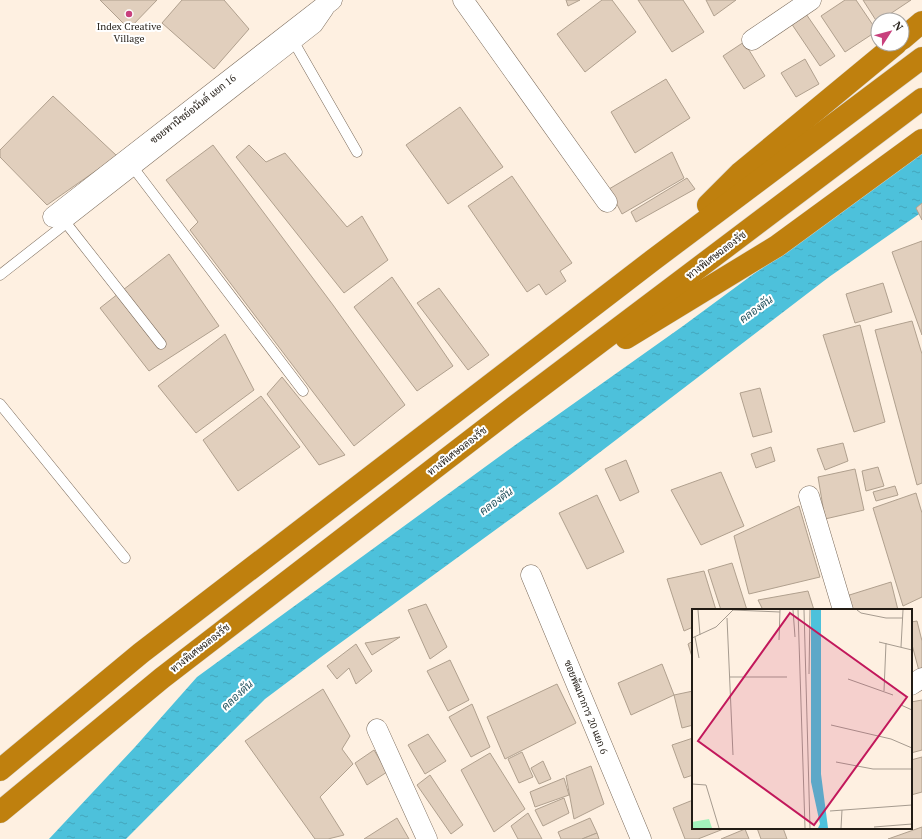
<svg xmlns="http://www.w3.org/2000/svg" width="922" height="839" font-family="'PT Serif',Sarabun,serif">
<defs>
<pattern id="water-ripples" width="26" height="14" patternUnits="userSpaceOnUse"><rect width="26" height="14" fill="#4dc1db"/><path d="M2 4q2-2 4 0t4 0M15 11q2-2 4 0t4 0" fill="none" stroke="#43a5bb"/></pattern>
</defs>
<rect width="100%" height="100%" fill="#fef0e1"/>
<!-- water -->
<path fill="url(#water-ripples)" d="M922,150V212L829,277L557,485L321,657L265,699L126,839H49L135,747L197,677L518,443L683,326Z"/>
<!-- building -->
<g fill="#e1cfbd" stroke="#b0a08e">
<path d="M100,0H157L129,29Z"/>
<path d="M182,0H224L249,29L214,69L162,23Z"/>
<path d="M566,0H580L568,6Z"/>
<path d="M602,0H612L636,32L585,72L557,34Z"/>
<path d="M638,0H683L704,32L672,52Z"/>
<path d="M706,0H736L714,16Z"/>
<path d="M845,0H856L877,31L845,52L821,16Z"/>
<path d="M863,0H911L881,20H878L877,22Z"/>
<path d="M804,11L835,56L820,66L789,20Z"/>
<path d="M744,42L765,76L744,89L723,56Z"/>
<path d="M805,59L819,84L796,97L781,73Z"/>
<path d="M666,79L690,118L635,153L611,112Z"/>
<path d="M53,96L117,156L47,205L0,157V150Z"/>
<path d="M460,107L503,167L448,204L406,145Z"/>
<path d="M213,145L333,305L405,405L354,446L190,230L198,222L166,180Z"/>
<path d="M249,145L266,162L285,153L347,227L362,216L388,260L344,293L236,157Z"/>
<path d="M672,152L684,178L622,214L609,189Z"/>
<path d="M512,176L572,263L560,271L566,281L546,295L539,284L527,292L468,206Z"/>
<path d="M687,178L695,189L636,222L631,212Z"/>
<path d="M922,203V220L916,208Z"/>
<path d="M922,241V335L892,252Z"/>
<path d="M169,254L219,326L149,371L100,308Z"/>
<path d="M392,277L453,366L417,391L354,307Z"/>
<path d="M883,283L892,312L855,323L846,294Z"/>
<path d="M439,288L489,355L468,370L417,303Z"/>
<path d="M912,321L922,354V483L917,485L875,330Z"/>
<path d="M860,325L885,422L854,432L823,335Z"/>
<path d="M225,334L254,390L196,433L158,386Z"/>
<path d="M282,377L345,455L319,465L267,394Z"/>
<path d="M760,388L772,432L753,437L740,393Z"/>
<path d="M261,396L300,447L238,491L203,440Z"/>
<path d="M843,443L848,461L825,470L817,449Z"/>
<path d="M771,447L775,461L756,468L751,454Z"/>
<path d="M626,460L639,492L620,501L605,469Z"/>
<path d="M878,467L884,486L866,491L862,471Z"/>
<path d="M855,469L864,510L825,519L818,477Z"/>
<path d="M721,472L744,526L701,545L671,490Z"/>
<path d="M895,486L898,495L876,501L873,492Z"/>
<path d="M916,493L922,513V597L903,606L873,508Z"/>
<path d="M597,495L624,552L587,569L559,513Z"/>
<path d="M799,506L820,577L749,594L734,536Z"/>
<path d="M732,563L747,610H721L708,570Z"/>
<path d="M704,571L716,610H693V627L684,631L667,579Z"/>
<path d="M891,582L898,610H847L843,597Z"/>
<path d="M808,591L814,610H763L758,600Z"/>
<path d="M426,604L447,647L430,659L408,610Z"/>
<path d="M917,621L922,641V670L919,671L911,641V622Z"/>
<path d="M400,637L372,655L365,643Z"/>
<path d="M693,641V660L688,644Z"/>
<path d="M356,644L372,671L356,684L349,668L337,679L327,666Z"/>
<path d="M450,660L469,700L448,711L427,671Z"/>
<path d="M662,664L674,695L631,715L618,683Z"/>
<path d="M557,684L576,723L505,759L487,717Z"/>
<path d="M323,689L350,736L342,749L353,764L320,797L344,835L328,839H315L245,741Z"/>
<path d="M693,691V725L682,728L674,695Z"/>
<path d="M922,700V750L911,753V702Z"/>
<path d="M472,704L490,747L471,757L449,717Z"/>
<path d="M428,734L446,761L425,774L408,745Z"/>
<path d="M693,738V775L684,778L672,745Z"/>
<path d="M374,750L387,772L367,785L355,763Z"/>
<path d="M522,752L533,777L519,783L508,759Z"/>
<path d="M490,753L525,809L494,832L461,770Z"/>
<path d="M922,757V792L911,795V760Z"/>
<path d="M543,761L551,779L539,784L531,768Z"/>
<path d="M591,766L604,804L574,819L566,776Z"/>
<path d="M430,775L463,825L451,834L417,785Z"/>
<path d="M564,778L569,795L535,807L530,792Z"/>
<path d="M564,798L569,813L543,826L535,810Z"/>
<path d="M693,800V828H726L698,839H685L673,808Z"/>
<path d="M528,813L542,839H518L511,826Z"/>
<path d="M397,818L409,839H364Z"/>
<path d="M590,818L597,833L582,839H561L558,832Z"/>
<path d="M922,827V839H888Z"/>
<path d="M757,828H783L787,839H761Z"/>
<path d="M745,829L749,839H721Z"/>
<path d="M597,833L599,839H582Z"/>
</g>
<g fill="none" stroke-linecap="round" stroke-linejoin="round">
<defs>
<g id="lane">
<path d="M295,44L357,152"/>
<path d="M135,170L303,391"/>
<path d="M66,223L161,344"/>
<path d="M0,275L317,27L328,11"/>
<path d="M0,404L125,558"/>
</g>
<g id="street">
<path d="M463,0L607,202"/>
<path d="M752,40L811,0"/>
<path d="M53,217L332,0"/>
<path d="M809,496L843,610"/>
<path d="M531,575L641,839"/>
<path d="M911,685L922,678"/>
<path d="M377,729L427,839"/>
</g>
<g id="highway">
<path d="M902,39L922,22"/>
<path d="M708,205L740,173L896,44"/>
<path d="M626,338L777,246L922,140"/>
<path d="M0,770L141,653L653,260L922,58"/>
<path d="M0,812L162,678L514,407L922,99"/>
</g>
</defs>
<!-- lane casing -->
<use href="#lane" stroke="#7b6b5b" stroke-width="11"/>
<!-- street casing -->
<use href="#street" stroke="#7b6b5b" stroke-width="21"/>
<!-- highway casing -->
<use href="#highway" stroke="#d7d6d5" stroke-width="23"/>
<!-- lane -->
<use href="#lane" stroke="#fff" stroke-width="10"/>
<!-- street -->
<use href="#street" stroke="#fff" stroke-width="20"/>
<!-- highway -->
<use href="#highway" stroke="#bf800e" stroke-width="22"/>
</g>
<!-- markers -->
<circle fill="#c8407d" stroke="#fff" stroke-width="1.5" cx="129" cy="14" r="4"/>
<g text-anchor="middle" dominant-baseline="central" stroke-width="4" stroke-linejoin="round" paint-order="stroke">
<!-- poi labels -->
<g font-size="10" fill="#221c15" stroke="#fff">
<text x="129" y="26">Index Creative<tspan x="129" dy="12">Village</tspan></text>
</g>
<!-- street labels -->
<g font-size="10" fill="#221c15" stroke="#fff">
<text transform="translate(193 109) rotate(-38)">ซอยพานิชย์อนันต์ แยก 16</text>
<text transform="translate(716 255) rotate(-37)">ทางพิเศษฉลองรัช</text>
<text transform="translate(457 451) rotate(-38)">ทางพิเศษฉลองรัช</text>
<text transform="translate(200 648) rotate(-38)">ทางพิเศษฉลองรัช</text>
<text transform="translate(586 707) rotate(68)">ซอยพัฒนาการ 20 แยก 6</text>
</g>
<!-- water labels -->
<g font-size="11" font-style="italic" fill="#1f505c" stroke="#fff">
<text transform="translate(756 309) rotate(-36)">คลองตัน</text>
<text transform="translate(496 501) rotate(-36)">คลองตัน</text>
<text transform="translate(237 695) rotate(-43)">คลองตัน</text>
</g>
</g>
<!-- overview -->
<g transform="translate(692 609)">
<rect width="220" height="220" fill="#fef0e1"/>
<path d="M17,210L20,219H0V213Z" fill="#a3f2bc"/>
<path d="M119,1H129V165L136,219H126L128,215L119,173Z" fill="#4dc1db"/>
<path fill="none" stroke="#a69b8f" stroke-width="1" d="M6,1L8,26M41,1L88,3M101,1L103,28M106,1L113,219M112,1L118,219M165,1L169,4L194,9H211M35,9L41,146M3,28L7,49M0,29L24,18L41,1M87,31L88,1M187,33L220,41M209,38L211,1M117,65L118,1M38,68H95M156,70L201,86M192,82L194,34M209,96L220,101M139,116L199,130L220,139M144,153L181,160H220M0,175L14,176L27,219M138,202L220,196M182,218L220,215M149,219L150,201"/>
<path fill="#c2185b" fill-opacity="0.15" stroke="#c2185b" stroke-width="2" d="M98,4L215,88L122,216L6,132Z"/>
<rect width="220" height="220" fill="none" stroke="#221c15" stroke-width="2"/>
</g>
<!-- north arrow -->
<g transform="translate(890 32) rotate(54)"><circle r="19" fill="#ffffff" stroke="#a7a4a1"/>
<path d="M0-3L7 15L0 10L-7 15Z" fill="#c8407d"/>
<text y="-6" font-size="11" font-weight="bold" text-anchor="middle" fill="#221c15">N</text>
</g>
</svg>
